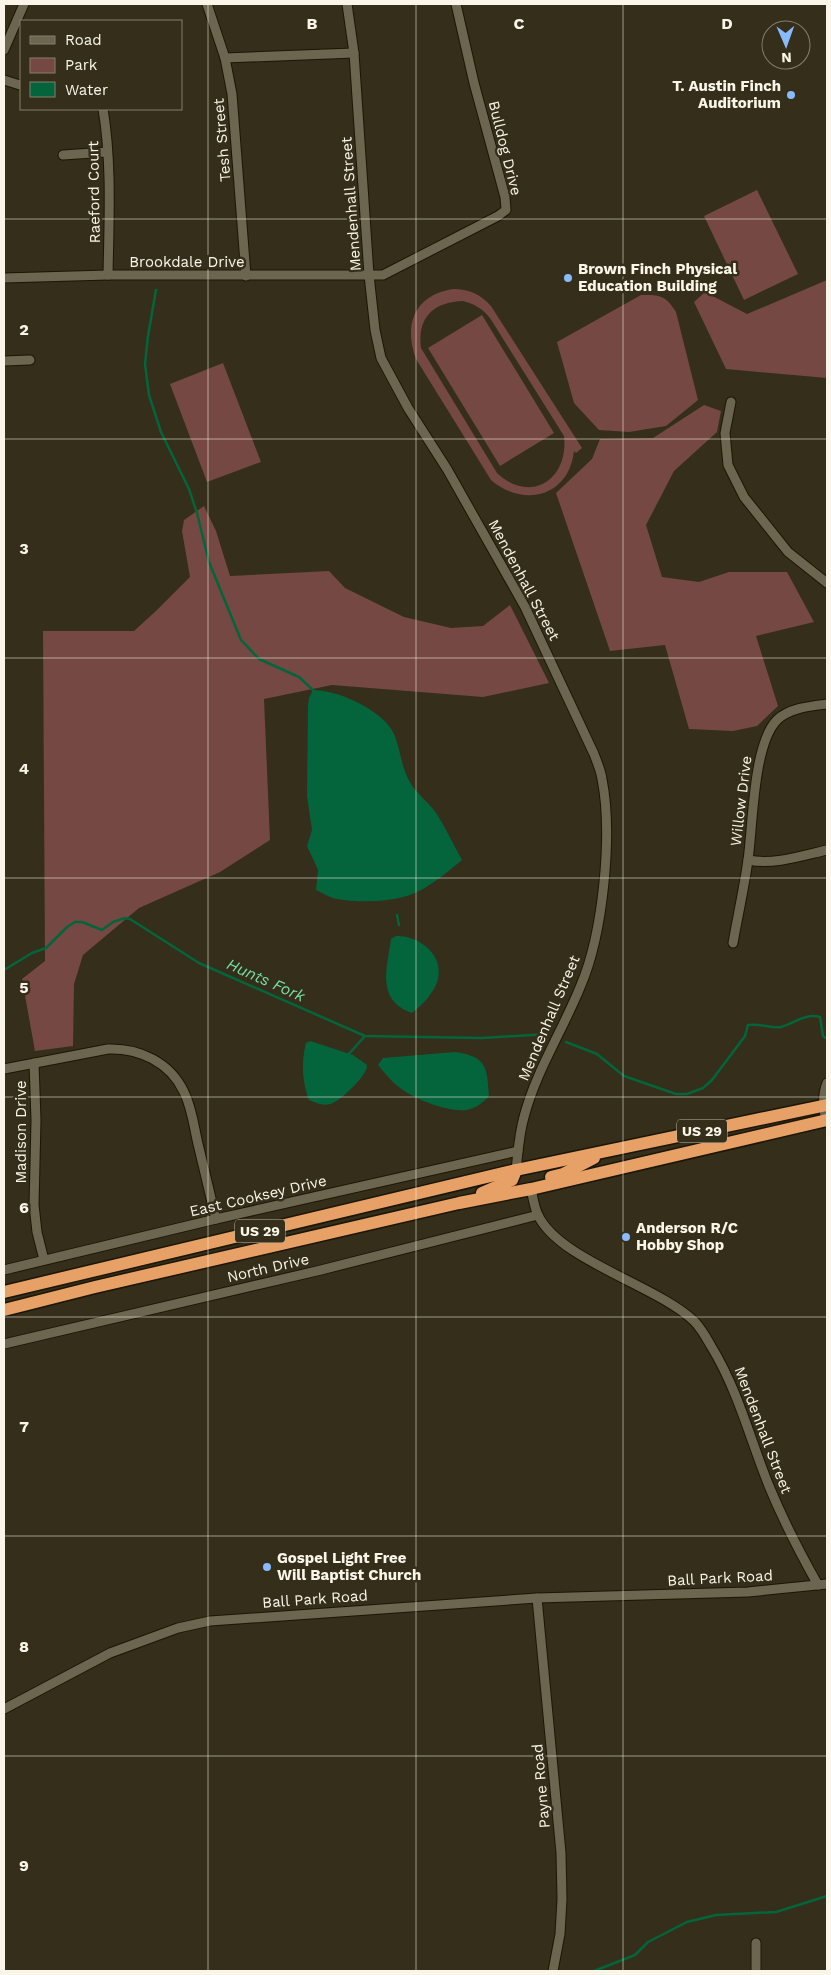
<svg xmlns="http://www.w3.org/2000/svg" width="831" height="1975" font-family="'Work Sans',sans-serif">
<rect width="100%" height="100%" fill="#342e1a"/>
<!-- green -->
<g fill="#754843" fill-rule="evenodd">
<path d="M757,190L798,274L744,300L704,216Z"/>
<path d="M827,280V378L726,369L694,302L705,292L747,314Z"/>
<path d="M453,289C469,289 480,294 491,306L582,448L576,453L574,451C569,497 523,508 491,480L416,359C403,324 415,295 453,289ZM463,301C474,304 482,308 490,318L564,436C569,479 531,505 497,473L421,348C417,318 433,302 463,301Z"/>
<path d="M641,295C661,295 665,295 676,312L698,400L666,426L629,432L599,430L574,403L557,342Z"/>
<path d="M482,315L554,433L500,466L428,348Z"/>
<path d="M223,363L261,462L207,482L170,384Z"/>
<path d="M704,405L721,411L717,432L674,471L646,525L662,577L699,582L729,572H787L814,622L756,636L778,706L757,726L733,731L689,729L665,645L610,651L556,493L592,459L600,439L653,438Z"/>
<path d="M204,506L216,531L230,576L329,571L345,588L404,617L451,628L483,626L510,605L549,683L483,697L332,685L264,699L270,840L220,872L139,908L83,955L74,984L73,1046L35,1051L22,979L45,961L43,631H134L157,610L190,577L182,531L184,520Z"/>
</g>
<!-- water -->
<g fill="#04653d">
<path d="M313,690C338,690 383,710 394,734C401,751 401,768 411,784C418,795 429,803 436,813C446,828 453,844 462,860C446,873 429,888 410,895C389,902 359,903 337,899C330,898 323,893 316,890L318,870L307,846L312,830L307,796L308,706L309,698Z"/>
<path d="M396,936C418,935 444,954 438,979C435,992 422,1005 412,1013C376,1000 387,969 391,939Z"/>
<path d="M310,1041L353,1055L367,1065C368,1075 342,1099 333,1103C325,1107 316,1103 309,1100C302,1082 301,1062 306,1043Z"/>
<path d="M455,1052C487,1056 487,1068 489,1096C484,1102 475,1109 466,1110C448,1112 417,1100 403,1090C393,1084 385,1073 378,1065L383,1058Z"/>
</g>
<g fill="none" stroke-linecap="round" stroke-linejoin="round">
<!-- stream -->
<g stroke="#04653d" stroke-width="2.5">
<path d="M156,290L148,336L145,364L149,395L161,432L189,489L197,513L209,562L241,640L259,659L299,677L315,692"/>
<path d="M397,915L399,925"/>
<path d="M4,970L32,953L46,948L67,927L75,922H82L102,930L113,922L125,918L130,919L199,963L365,1036L482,1038L548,1034"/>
<path d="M566,1042L597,1054L624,1076L676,1094H687L703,1088L712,1080L745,1036L748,1025C761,1023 771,1029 781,1027C795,1023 805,1013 820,1017L823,1036L827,1039"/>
<path d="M348,1055L365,1036"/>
<path d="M594,1971L635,1955L648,1942L687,1922L716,1915L776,1912L827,1896"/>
</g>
<defs>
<g id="minor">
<path d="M207,4L225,58L232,94L246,276"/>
<path d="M347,4L354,53L369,275L375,330L381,358L408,408L447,469L525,607L594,754C597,762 601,771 602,779C613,835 603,933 581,985C563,1030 536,1071 524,1117C519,1134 518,1153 516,1170"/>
<path d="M4,50L24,4"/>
<path d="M225,58L354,53"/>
<path d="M4,80L20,85"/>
<path d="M103,109C112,163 109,220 108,275"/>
<path d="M63,155L107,152"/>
<path d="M4,278L108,275H383L498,216L506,210L505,197L474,83L456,4"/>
<path d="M4,361L30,360"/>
<path d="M731,402L725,433L728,465L744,497L788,552L827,583"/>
<path d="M748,860C774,865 801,856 827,850"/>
<path d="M733,943C738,915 744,888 748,860C753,825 753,744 777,720C789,708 811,706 827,704"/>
<path d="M34,1063L36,1120L34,1205L37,1232L44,1260"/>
<path d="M4,1069L108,1049C139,1048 170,1062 184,1092C192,1108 194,1127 198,1144C204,1169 210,1194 216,1219"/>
<path d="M827,1083C822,1095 823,1111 827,1122"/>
<path d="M531,1189C533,1197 534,1207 538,1215C559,1260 656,1285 694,1321C701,1328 706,1337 711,1346C738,1390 750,1439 769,1486C783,1520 800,1553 818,1585"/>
<path d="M4,1270L216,1219L518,1151"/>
<path d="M4,1344L321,1270L538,1215"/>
<path d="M537,1598L561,1853L562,1899L560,1934L553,1971"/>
<path d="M4,1709L110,1653L178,1628L210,1621L537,1598L748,1592L827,1584"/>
<path d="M756,1971V1943"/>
</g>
<g id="highway">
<path d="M551,1177L563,1174L594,1158"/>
<path d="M482,1193L512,1180L516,1170"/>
<path d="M4,1292L516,1170L827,1105"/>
<path d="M4,1310L95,1287L459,1203L531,1189L827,1120"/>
</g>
</defs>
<!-- minor casing -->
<use href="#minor" stroke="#1c1604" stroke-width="11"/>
<!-- highway casing -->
<use href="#highway" stroke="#1c1604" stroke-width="15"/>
<!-- minor -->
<use href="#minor" stroke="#6c654f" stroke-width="9"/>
<!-- highway -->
<use href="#highway" stroke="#e7a167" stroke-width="12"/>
</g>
<!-- grid -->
<path fill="none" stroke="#f9f5e8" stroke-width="1" stroke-opacity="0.55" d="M208,4V1971M416,4V1971M623,4V1971M4,219H827M4,439H827M4,658H827M4,878H827M4,1097H827M4,1317H827M4,1536H827M4,1756H827"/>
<!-- markers -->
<g fill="#89bafc" stroke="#342e1a" stroke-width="2">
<circle cx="791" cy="95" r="5"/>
<circle cx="568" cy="278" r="5"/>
<circle cx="626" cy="1237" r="5"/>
<circle cx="267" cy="1567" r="5"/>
</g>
<g text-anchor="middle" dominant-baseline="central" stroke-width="5" stroke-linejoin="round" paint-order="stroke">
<!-- shield labels -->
<g fill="#342e1a" stroke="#beb9aa" stroke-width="1">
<rect x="677" y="1119.5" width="50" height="23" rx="4"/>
<rect x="235" y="1219.5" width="50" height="23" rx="4"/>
</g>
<g font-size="14" font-weight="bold" fill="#f9f5e8">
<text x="702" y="1131">US 29</text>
<text x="260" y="1231">US 29</text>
</g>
<!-- poi labels -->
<g font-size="15" font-weight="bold" fill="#f9f5e8" stroke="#342e1a" text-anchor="start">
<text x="781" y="86" text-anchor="end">T. Austin Finch<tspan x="781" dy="17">Auditorium</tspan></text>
<text x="578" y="269">Brown Finch Physical<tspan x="578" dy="17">Education Building</tspan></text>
<text x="636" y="1228">Anderson R/C<tspan x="636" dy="17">Hobby Shop</tspan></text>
<text x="277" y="1558">Gospel Light Free<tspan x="277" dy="17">Will Baptist Church</tspan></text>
</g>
<!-- street labels -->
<g font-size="15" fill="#f9f5e8" stroke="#342e1a">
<text transform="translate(222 140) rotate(-95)">Tesh Street</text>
<text transform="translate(505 148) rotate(76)">Bulldog Drive</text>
<text transform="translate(94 192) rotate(-91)">Raeford Court</text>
<text transform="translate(351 204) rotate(-94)">Mendenhall Street</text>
<text x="187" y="262">Brookdale Drive</text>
<text transform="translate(524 580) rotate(62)">Mendenhall Street</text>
<text transform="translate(741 801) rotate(-83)">Willow Drive</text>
<text transform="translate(549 1018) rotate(-67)">Mendenhall Street</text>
<text transform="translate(21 1132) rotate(-90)">Madison Drive</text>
<text transform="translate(258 1196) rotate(-13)">East Cooksey Drive</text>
<text transform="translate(268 1268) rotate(-13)">North Drive</text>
<text transform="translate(763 1430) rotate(69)">Mendenhall Street</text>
<text transform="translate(720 1578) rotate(-3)">Ball Park Road</text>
<text transform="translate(315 1599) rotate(-4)">Ball Park Road</text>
<text transform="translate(541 1786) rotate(-95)">Payne Road</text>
</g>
<!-- water labels -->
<g font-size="16" font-style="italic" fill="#74e1a6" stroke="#342e1a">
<text transform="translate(266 980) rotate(24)">Hunts Fork</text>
</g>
</g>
<g font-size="16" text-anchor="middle" font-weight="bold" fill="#f9f5e8" stroke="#342e1a" stroke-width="5" stroke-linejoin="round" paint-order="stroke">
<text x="312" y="29">B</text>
<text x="519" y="29">C</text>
<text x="727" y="29">D</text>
<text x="24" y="335">2</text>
<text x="24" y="554">3</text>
<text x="24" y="774">4</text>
<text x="24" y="993">5</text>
<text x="24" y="1213">6</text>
<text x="24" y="1432">7</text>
<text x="24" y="1652">8</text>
<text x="24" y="1871">9</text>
</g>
<!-- border -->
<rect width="831" height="1975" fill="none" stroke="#f9f5e8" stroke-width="10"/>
<!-- legend -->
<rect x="20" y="20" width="162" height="90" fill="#342e1a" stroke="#837e6c"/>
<rect x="30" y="36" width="25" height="8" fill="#6c654f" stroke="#837e6c"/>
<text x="65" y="45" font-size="15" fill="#f9f5e8">Road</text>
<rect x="30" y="58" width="25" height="15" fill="#754843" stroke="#837e6c"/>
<text x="65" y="70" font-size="15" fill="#f9f5e8">Park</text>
<rect x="30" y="82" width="25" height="15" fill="#04653d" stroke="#837e6c"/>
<text x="65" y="95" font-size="15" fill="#f9f5e8">Water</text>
<!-- north arrow -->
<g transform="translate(786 45) rotate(178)"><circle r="24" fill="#342e1a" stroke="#837e6c"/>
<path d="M0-4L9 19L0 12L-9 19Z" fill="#89bafc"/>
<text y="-8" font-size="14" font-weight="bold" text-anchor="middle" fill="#f9f5e8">N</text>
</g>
</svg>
